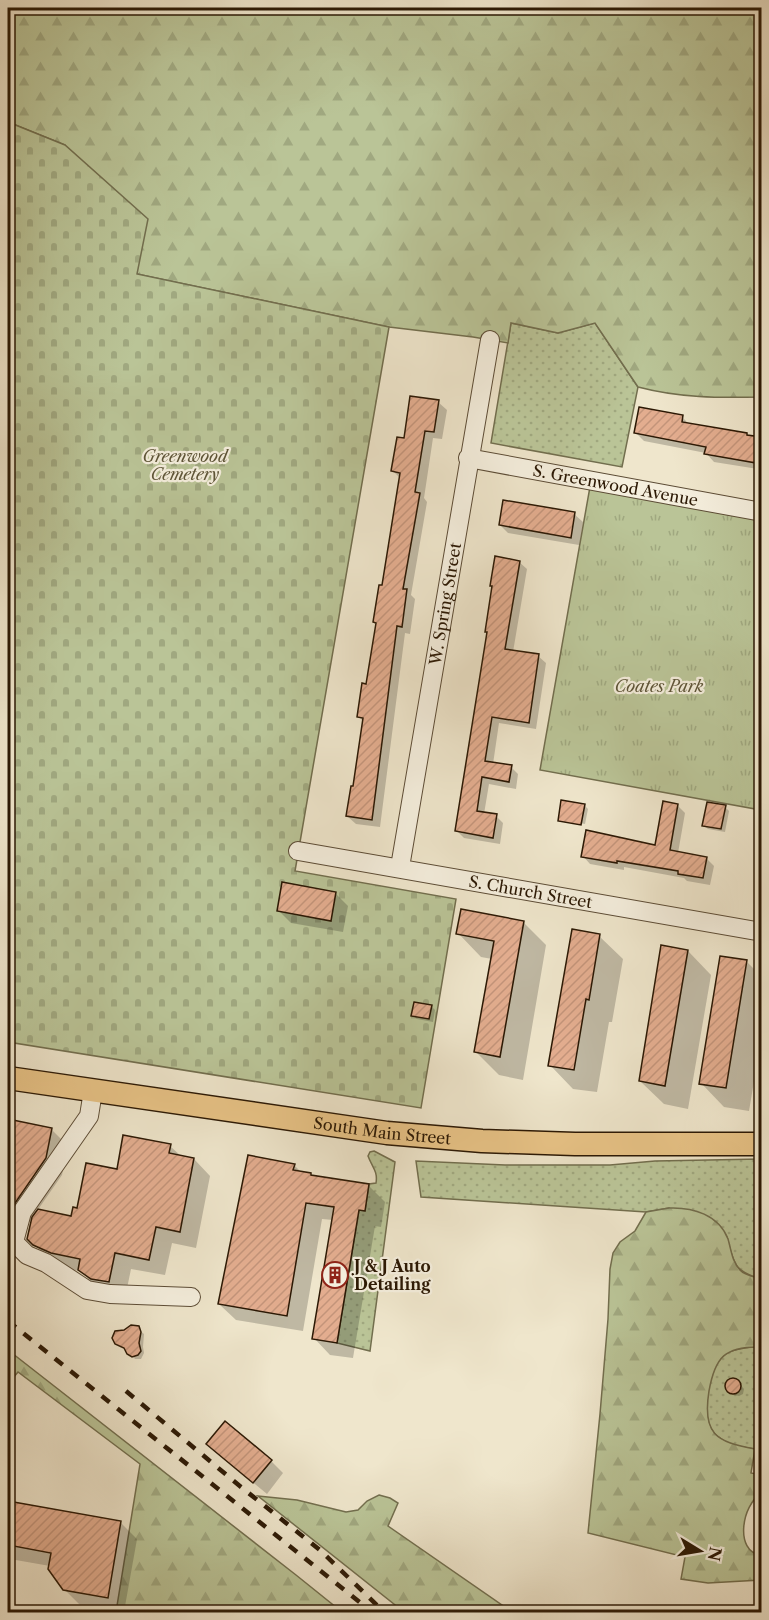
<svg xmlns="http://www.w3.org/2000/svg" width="769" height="1620" font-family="'Libre Caslon Text',serif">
<defs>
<pattern id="grass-dots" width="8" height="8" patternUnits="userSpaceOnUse" patternTransform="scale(1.5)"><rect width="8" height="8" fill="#bac497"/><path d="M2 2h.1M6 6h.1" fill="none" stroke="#a0a880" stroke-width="1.8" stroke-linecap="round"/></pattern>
<pattern id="forest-firs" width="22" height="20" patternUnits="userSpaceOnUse" patternTransform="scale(1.5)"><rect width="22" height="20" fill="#bac497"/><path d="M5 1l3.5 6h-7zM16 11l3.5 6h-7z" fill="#a0a880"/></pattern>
<pattern id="cemetery-stones" width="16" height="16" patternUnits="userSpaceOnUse" patternTransform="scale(1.5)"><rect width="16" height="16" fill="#bac497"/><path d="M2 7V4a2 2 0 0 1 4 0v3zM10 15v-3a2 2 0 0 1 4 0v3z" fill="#a0a880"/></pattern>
<pattern id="park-tufts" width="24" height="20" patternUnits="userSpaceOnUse" patternTransform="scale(1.5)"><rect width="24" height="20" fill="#bac497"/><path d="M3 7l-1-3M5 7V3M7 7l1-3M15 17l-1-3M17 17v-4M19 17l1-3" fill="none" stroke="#a0a880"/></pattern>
<pattern id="building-hatch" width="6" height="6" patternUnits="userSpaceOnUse" patternTransform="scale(1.5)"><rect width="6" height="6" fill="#e3ad8f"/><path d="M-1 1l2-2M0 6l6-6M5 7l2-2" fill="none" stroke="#c3947a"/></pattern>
</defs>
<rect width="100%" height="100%" fill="#efe6cc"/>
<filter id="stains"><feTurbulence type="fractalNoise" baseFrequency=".00333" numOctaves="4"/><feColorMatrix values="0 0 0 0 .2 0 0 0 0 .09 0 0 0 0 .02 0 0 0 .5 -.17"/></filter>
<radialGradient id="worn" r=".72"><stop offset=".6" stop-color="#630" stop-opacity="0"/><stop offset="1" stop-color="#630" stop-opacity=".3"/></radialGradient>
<!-- grass -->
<g fill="url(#grass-dots)" stroke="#726e4e" stroke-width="1.5">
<path d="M511,323L558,333L595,323L638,387L622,467L491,443Z"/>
<path d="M374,1151L395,1162L370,1351L337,1343L359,1210L365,1211L369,1184L376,1183C378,1171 372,1167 368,1156L370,1152Z"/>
<path d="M761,1159V1279C733,1271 734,1263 727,1237L669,1208L646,1212L421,1197L416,1161L505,1165H610L655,1161Z"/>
<path d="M750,1347H761V1413L755,1449C743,1447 730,1446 720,1438C715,1435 711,1430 709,1424C703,1409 709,1370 720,1358C728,1350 741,1349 750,1347Z"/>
</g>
<!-- forest -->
<g fill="url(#forest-firs)" stroke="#726e4e" stroke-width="1.5">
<path d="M8,8H761V397C718,398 680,398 638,387L595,323L558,333L511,323L508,343L473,337L389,327L137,274L65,145L8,122Z"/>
<path d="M669,1208C693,1207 719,1215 728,1239C731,1249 732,1262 740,1270C744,1275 755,1277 761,1279V1347C725,1346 715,1357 709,1391C702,1434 716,1442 755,1449L751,1473L761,1475V1494C742,1504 734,1552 761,1555V1580L708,1583L681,1579L685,1557L588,1533L600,1414L608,1319L610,1269L613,1253L620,1242L635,1231L646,1212Z"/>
<path d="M8,1350L296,1575L342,1612H116L140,1464L18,1372L8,1384Z"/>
<path d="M379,1495L390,1498L398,1503L388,1526L505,1607L522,1612H404L258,1496L297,1500L346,1512L358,1510L367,1501Z"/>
</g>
<!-- cemetery -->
<path fill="url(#cemetery-stones)" stroke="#726e4e" stroke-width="1.5" d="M8,122L65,145L148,219L137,274L389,327L295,871L456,899L421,1108L8,1042Z"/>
<!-- park -->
<path fill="url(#park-tufts)" stroke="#726e4e" stroke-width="1.5" d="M591,481L761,512V810L540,770Z"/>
<!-- shadow -->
<g fill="#0003">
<path d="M438,402L447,410L442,439L433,438L424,498L427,502L411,595L415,599L410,634L405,633L380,827L356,824L347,816L354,788L364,722L359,717L368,685L377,624L375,622L383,587L401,479L393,471L405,439Z"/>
<path d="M682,417L690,425L762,437V472L758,469L714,462L706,453L644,441L636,433Z"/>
<path d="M574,514L583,522L579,545L508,533L500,525Z"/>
<path d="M519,562L527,569L513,652L538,656L546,663L536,729L499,723L493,764L511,767L518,774L516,789L489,784L484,814L496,816L503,823L500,844L464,838L456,830Z"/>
<path d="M584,805L588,809L585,824L562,820V822L560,820Z"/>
<path d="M677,805L685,813L678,853L706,858L714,866L710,885L687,881L684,878L624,867V870L590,864L583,856L656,847Z"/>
<path d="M725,807L729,811L725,832L708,829L704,826Z"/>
<path d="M335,893L348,906L343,932L291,923L278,910Z"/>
<path d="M523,922L546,945L523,1080L499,1075L476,1052L492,959L481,957L458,933Z"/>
<path d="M599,936L623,959L612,1022H609L597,1092L573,1089L550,1065Z"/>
<path d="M662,947L688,951L711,975L688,1109L664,1104L640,1081Z"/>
<path d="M746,961L762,977V1034L749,1111L724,1107L701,1083Z"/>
<path d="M431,1006L435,1010L433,1022L417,1019L413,1015Z"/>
<path d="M8,1121L51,1129L68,1146L62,1175L37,1211L72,1218L118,1171L170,1146L182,1157L194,1159L210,1176L196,1248L172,1243L165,1275L131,1269L125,1298L96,1287L81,1271L69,1269L52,1262L28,1238L34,1215L29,1223L22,1244L13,1258L8,1254Z"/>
<path d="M294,1165L302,1173L313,1176L369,1186L385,1202L381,1227L375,1226L353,1358L330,1355L314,1338L333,1220L322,1219L303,1331L236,1320L219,1304Z"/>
<path d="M134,1326L144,1334L143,1347L144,1353L141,1359H135L127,1350L116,1343L124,1332Z"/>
<path d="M731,1380H737L741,1385L744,1389L743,1394L739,1396L734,1395L729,1391L727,1387V1383Z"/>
<path d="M221,1456L271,1461L283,1473L267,1494Z"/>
<path d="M8,1503L120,1522L137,1539L124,1612L81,1606L64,1589L50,1566L10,1559L8,1556Z"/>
</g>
<!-- building -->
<g fill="url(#building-hatch)" stroke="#2b1804" stroke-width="1.5">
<path d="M410,396L439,400L434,432L425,431L415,492L420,493L403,589H407L402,627L397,626L372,820L346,816L351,786H353L363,718L357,717L362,683L366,684L376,623L373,622L379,585H382L400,473L391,471L397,437L404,438Z"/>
<path d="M639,407L683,415L682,422L747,433V435L762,437V464L704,454L706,447L634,433Z"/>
<path d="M503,500L575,512L571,538L499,525Z"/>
<path d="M495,556L520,561L505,649L539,654L529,723L492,717L485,761L512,765L509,782L482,777L477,811L497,814L493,838L455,831L487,632H485L492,586H490Z"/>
<path d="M561,800L585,804L581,825L558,821Z"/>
<path d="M663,801L678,804L670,850L707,857L703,878L678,874V871L617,861V863L581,857L586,830L655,845Z"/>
<path d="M707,802L726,805L721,829L702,826Z"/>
<path d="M282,882L336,892L331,921L277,911Z"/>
<path d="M461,909L524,921L500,1057L474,1052L494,941L456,934Z"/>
<path d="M572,929L600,934L589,1000L586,999L574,1070L548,1066Z"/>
<path d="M661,945L688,950L665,1086L639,1081Z"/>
<path d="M720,956L747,960L726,1088L699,1084Z"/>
<path d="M414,1002L432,1005L429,1019L411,1016Z"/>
<path d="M8,1119L52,1128L46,1158L13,1206L8,1223Z"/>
<path d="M123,1135L171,1144L169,1153L194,1158L180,1232L156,1227L149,1260L115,1253L109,1282L91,1279L78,1270L80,1259L51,1253L33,1245L27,1239L32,1217L38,1209L71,1216L73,1207L77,1208L86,1163L117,1169Z"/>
<path d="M248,1155L295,1164L293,1170L311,1173V1175L369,1184L365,1211L359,1210L337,1343L312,1339L334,1207L306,1203L287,1316L218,1304Z"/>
<path d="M131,1325L139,1326L141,1332L139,1343L141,1351L138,1355L132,1357L127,1354L124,1348L115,1344L112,1338L115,1331L124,1330Z"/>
<circle cx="733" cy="1386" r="8"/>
<path d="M225,1421L272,1460L253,1483L206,1444Z"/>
<path d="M8,1501L121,1521L108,1598L63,1590L48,1569L51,1553L8,1545Z"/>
</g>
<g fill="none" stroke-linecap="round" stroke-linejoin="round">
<defs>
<g id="minor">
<path id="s1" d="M468,458L762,512"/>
<path id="s2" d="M298,851L762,932"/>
<path id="s3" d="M400,867L490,340"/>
<path d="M93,1091L89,1116L22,1212L14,1242L27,1255L46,1263L87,1290L110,1294L191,1297"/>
</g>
<g id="major">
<path id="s4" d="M8,1078L387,1133L482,1141L575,1144H762"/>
</g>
</defs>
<!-- minor casing -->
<use href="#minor" stroke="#5c4c36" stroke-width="20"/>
<!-- major casing -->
<use href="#major" stroke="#2b1804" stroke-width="25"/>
<!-- minor -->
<use href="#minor" stroke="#f5efde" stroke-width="18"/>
<!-- major -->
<use href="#major" stroke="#e8c386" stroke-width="22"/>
<!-- rail -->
<g stroke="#2b1804" stroke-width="4.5" stroke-dasharray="10 10" stroke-linecap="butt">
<path d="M8,1321L372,1612"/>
<path d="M126,1391L241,1487L321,1551L384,1612"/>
</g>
</g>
<!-- icons -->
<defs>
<symbol id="building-ring" viewBox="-11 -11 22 22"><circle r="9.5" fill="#f5efde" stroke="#8f2418" stroke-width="1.5"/><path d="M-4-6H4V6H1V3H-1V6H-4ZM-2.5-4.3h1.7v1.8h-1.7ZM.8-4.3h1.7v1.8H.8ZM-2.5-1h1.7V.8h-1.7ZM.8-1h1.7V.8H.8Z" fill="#8f2418"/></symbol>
</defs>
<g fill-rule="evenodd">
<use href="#building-ring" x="320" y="1260" width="30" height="30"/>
</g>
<g text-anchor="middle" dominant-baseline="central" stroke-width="4.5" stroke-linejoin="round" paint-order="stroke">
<!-- park labels -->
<g font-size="16" font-style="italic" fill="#5d5437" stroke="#f5efde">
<text x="185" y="456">Greenwood<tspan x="185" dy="18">Cemetery</tspan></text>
<text x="659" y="686">Coates Park</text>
</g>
<!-- street labels -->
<g font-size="16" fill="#2b1804" stroke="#f5efde">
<text stroke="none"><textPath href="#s1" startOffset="150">S. Greenwood Avenue</textPath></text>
<text stroke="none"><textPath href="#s3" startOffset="267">W. Spring Street</textPath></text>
<text stroke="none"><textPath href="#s2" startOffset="236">S. Church Street</textPath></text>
<text stroke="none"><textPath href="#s4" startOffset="378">South Main Street</textPath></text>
</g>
<!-- poi labels -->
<g font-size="16" font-weight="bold" fill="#2b1804" stroke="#f5efde" text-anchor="start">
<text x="354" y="1266">J &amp; J Auto<tspan x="354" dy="18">Detailing</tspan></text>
</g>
</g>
<!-- margin -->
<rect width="769" height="1620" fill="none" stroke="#efe6cc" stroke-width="30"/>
<rect x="9" y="9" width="751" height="1602" fill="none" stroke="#2b1804" stroke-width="3"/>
<rect x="15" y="15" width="739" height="1590" fill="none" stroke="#2b1804" stroke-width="1.5"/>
<!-- north arrow -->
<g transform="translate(700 1551) rotate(101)" stroke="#f5efde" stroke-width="4.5" paint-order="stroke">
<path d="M0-4.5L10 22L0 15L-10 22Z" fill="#2b1804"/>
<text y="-9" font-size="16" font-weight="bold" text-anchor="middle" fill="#2b1804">N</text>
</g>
<rect width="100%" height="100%" filter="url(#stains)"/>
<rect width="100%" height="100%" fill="url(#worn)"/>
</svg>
